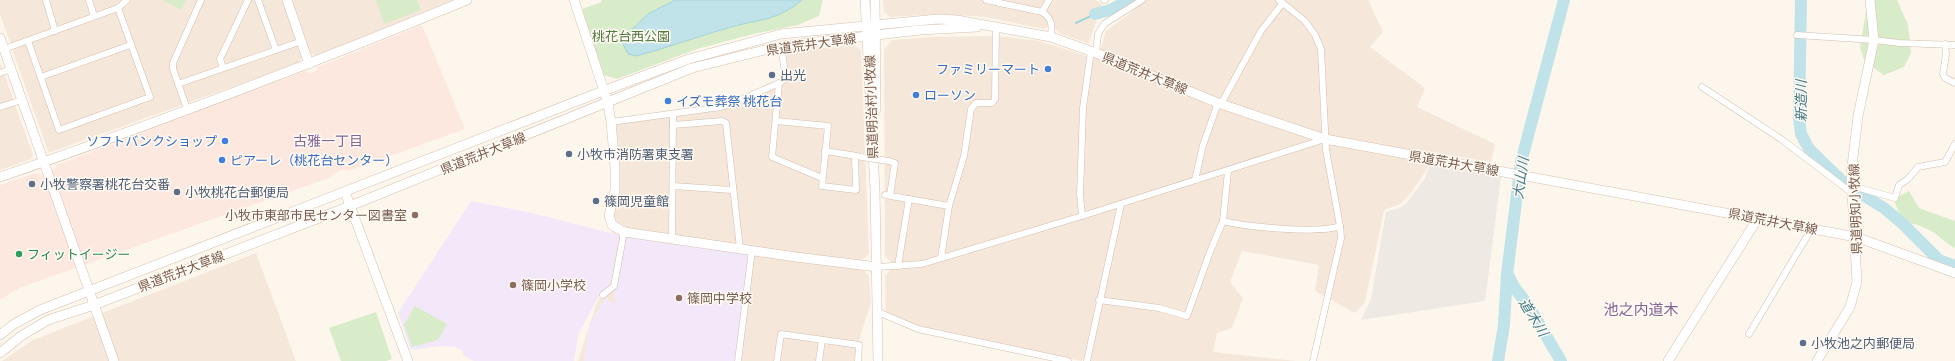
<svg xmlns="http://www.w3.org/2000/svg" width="1955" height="361" font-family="Manrope,'Noto Sans JP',sans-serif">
<rect width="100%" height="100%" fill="#fdf6ec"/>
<!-- residential -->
<g fill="#f5e8da">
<path d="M0,0H453L316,56L312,54L301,58L299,63L51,152L48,151L13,52L12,43L10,42L0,15Z"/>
<path d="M883,0H1095L1102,4L1089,42L1087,43L1059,33L1056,29L1046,27L1044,29L986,17L940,14L891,17L884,12Z"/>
<path d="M1131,0H1368L1383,32L1370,47L1425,88L1417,107L1495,144L1491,162L1430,152L1426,171L1410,194L1400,204L1384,210L1365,302L1355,313L1315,291L1319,265L1242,251L1230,282L1243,298L1232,328L1217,333L1213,352L1296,361H1089L1083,360L1081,361L917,326L886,313L885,276L889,272L892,263L885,256L884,50L892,40L932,37L997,36L1039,41L1093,58L1101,48L1106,31L1133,11Z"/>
<path d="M854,45L861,50L869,254L861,261L862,269L869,276L871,302L856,350L855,361H578L596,305L612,273L610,247L620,168L616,127L618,124L722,109L774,88L777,89L789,80L785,52Z"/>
<path d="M0,62L33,155L31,159L0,170Z"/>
<path d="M256,253L296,361H2L33,340Z"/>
</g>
<!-- commercial -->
<path fill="#fde8e0" d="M422,25L465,129L348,171L343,169L326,179L19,288L0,300V185L36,173L40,175L55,169L57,165L305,71L310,73L316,71L318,67Z"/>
<!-- industrial -->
<path fill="#efe9e4" d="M1430,164L1501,177L1485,301L1361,320L1371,299L1386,212L1399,208L1406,204L1425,178Z"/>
<!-- education -->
<g fill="#f3e8fa">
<path d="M471,201L528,212L619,235L611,279L606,291L601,292L578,335L574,361H474L463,355L462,350L454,347L440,346L411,350L398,313Z"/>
<path d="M624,236L748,254L749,257L735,361H584L589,325L604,299L607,298L609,301L616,302L614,297Z"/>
</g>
<!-- green -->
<g fill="#d8ecc9">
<path d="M162,0H186L181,10Z"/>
<path d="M376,0H417L421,10L384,24Z"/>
<path d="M601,0H823L819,16L798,25L753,34L697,49L617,79L604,75L582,9L602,2Z"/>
<path d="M1868,0H1897L1908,25L1911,53L1904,67L1884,75L1865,62L1860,48Z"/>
<path d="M1909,191L1919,208L1955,221V248C1945,243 1939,235 1929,230C1911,220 1904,228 1895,203L1899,196Z"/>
<path d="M415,306L447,324L438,340L412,347L404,325Z"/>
<path d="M376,312L392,359L386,361H341L329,328Z"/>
</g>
<!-- water -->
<path fill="#bfe3e8" stroke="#a5d3da" d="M675,0H802C777,21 760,19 731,27C700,36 669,47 637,56L628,54L621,40L648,14Z"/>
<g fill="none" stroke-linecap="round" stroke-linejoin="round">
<!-- stream -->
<path stroke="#a5d3da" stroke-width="2" d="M1076,23L1095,14"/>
<!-- river -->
<g stroke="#bfe3e8" stroke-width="12">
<path d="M1801,0L1799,118L1801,134L1809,149L1845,184"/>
<path d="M1095,14L1110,10L1130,0"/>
<path d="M1858,192L1884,208L1903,224L1939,260L1955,266"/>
<path d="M1508,275L1514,287L1528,305L1561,361"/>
<path d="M1498,361L1504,325L1507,274L1521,162L1564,0"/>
</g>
<defs>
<g id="street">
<path d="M46,0L55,31"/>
<path d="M89,0L94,16"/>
<path d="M258,0L276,50"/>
<path d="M986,0L1042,12C1053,19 1052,26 1051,37"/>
<path d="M1104,0H1105"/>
<path d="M1279,0L1305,21L1315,35L1321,49L1326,150L1340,226L1341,238L1313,361"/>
<path d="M1042,12L1049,0"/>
<path d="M1797,35L1874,40L1899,43L1955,45"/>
<path d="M28,41L59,130L150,97L118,8"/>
<path d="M1945,44L1946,54L1943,74L1945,78L1955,83"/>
<path d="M4,49L118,8L127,0"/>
<path d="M1096,53L1098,34L1104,24L1142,0"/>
<path d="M223,68L220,59L248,0"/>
<path d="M0,73L11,69"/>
<path d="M41,77L130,45"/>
<path d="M779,83L772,157L822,178"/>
<path d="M178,84L296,43"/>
<path d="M1702,87L1781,139L1852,193"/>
<path d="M1221,104L1261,31L1282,4"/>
<path d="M0,107L22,100"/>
<path d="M187,109L173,69V63L201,0"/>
<path d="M776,121L828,126L822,186L856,190L855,156"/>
<path d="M611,122L721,107L731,104L779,83L786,79L781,46"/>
<path d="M673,125L722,121L726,123L740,249"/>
<path d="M825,151L857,156"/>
<path d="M889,161L895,163L890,195"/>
<path d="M1228,171L1223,221C1246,227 1319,234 1340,226"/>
<path d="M1195,180L1203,145L1218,103"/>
<path d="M673,186L732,190"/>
<path d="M1852,186L1895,198L1899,185L1908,179L1918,167L1945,162L1955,144"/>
<path d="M885,195L949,206"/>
<path d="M1082,216L1080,194L1083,108L1091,51"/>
<path d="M672,239L673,114"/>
<path d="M941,258L949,206L964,156L971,109L976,103H992L995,99L996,27"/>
<path d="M898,266L909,199"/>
<path d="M877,267L922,264L1082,216L1325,139"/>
<path d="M603,295L614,286L624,232"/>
<path d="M1099,300L1159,308L1187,316L1210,252L1223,221"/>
<path d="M878,312L918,329L1068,361"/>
<path d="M1749,334L1812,228"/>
<path d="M738,361L752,250"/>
<path d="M777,361L781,334L859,345L858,361"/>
<path d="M819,361L822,340"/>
<path d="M1087,361L1121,204"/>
</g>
<g id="secondary">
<path d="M287,0L309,64"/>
<path d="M574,0L608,103L611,122L615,167V190L609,216L612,225L624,232L796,257L877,267"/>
<path d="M865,0L875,190L878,361"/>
<path d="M875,0L876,109"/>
<path d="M0,38L114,361"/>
<path d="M0,177C158,123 313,63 467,0"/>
<path d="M345,192L408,361"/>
<path d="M0,335L14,324L40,310L603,91L689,59L781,34L938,19L957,20L1051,37L1096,53L1218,103L1325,139L1856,237L1955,273"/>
<path d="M0,353L21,336L48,320L94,305L350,206L692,68L781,46L920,30L977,27"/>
<path d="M1668,361L1758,218"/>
<path d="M1817,361L1850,307L1857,282L1851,174L1858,116L1874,40L1870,0"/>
</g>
</defs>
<!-- street casing -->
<use href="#street" stroke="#d1beb0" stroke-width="7"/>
<!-- secondary casing -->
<use href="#secondary" stroke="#d6c0b0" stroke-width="10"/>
<!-- street -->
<use href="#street" stroke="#fff" stroke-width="6"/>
<!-- secondary -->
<use href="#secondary" stroke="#fff" stroke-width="9"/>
<defs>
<path id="street-bridge" d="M861,157L889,161"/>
</defs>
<!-- street-bridge casing -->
<use href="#street-bridge" stroke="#d1beb0" stroke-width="7" stroke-linecap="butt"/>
<!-- street-bridge -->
<use href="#street-bridge" stroke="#fff" stroke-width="6"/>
</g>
<!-- markers -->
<g fill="#3f7fe0" stroke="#fffaf3" stroke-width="1.5">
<circle cx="1048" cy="69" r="4"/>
<circle cx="916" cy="95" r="4"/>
<circle cx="668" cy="101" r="4"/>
<circle cx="225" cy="141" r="4"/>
<circle cx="222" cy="160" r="4"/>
</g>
<g fill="#5c6f8a" stroke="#fffaf3" stroke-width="1.5">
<circle cx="772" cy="75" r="4"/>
<circle cx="569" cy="154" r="4"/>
<circle cx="32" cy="184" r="4"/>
<circle cx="177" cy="192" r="4"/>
<circle cx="596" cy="201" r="4"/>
<circle cx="1803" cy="343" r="4"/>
</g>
<g fill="#8d6e63" stroke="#fffaf3" stroke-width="1.5">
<circle cx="415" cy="215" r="4"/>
<circle cx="513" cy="285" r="4"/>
<circle cx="679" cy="298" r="4"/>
</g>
<circle fill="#2e9e5b" stroke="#fffaf3" stroke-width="1.5" cx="19" cy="254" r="4"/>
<g text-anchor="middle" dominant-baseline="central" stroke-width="3" stroke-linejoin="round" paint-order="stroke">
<!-- park labels -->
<g font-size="13" fill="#537a41" stroke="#fffaf3">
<text x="631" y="36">桃花台西公園</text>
</g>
<!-- street labels -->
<g font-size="13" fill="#7a5c4d" stroke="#fffaf3">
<text transform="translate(811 44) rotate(-8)">県道荒井大草線</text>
<text transform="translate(1145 73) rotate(22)">県道荒井大草線</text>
<text transform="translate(871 107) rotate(-92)">県道明治村小牧線</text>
<text transform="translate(483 153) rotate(-22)">県道荒井大草線</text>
<text transform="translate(1454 163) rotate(10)">県道荒井大草線</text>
<text transform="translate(1855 209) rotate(-92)">県道明知小牧線</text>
<text transform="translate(1773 221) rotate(11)">県道荒井大草線</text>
<text transform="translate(181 271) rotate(-21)">県道荒井大草線</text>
</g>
<!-- shop labels -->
<g font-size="13" fill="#366cbe" stroke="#fffaf3" text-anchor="start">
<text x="1040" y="69" text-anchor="end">ファミリーマート</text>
<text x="924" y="95">ローソン</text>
<text x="676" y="101">イズモ葬祭 桃花台</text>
<text x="217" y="141" text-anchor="end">ソフトバンクショップ</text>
<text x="230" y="160">ピアーレ（桃花台センター）</text>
</g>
<!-- service labels -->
<g font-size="13" fill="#4e5e75" stroke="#fffaf3" text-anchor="start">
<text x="780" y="75">出光</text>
<text x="577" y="154">小牧市消防署東支署</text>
<text x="40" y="184">小牧警察署桃花台交番</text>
<text x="185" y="192">小牧桃花台郵便局</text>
<text x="604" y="201">篠岡児童館</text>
<text x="1811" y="343">小牧池之内郵便局</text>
</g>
<!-- education labels -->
<g font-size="13" fill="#785e54" stroke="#fffaf3" text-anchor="start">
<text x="407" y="215" text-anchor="end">小牧市東部市民センター図書室</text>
<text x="521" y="285">篠岡小学校</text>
<text x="687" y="298">篠岡中学校</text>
</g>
<!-- leisure labels -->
<g font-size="13" fill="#27864d" stroke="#fffaf3" text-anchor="start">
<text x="27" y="254">フィットイージー</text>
</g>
<!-- water labels -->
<g font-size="14" font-style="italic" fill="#437c86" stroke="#fffaf3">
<text transform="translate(1800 101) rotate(-90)">新造川</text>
<text transform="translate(1520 178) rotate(-82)">大山川</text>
<text transform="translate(1534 317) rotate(58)">道木川</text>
</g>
<!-- neighbourhood labels -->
<g font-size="14" fill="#846695" stroke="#fffaf3">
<text x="328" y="140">古雅一丁目</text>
</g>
<!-- quarter labels -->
<g font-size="15" fill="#846695" stroke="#fffaf3">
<text x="1641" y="309">池之内道木</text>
</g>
</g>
</svg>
